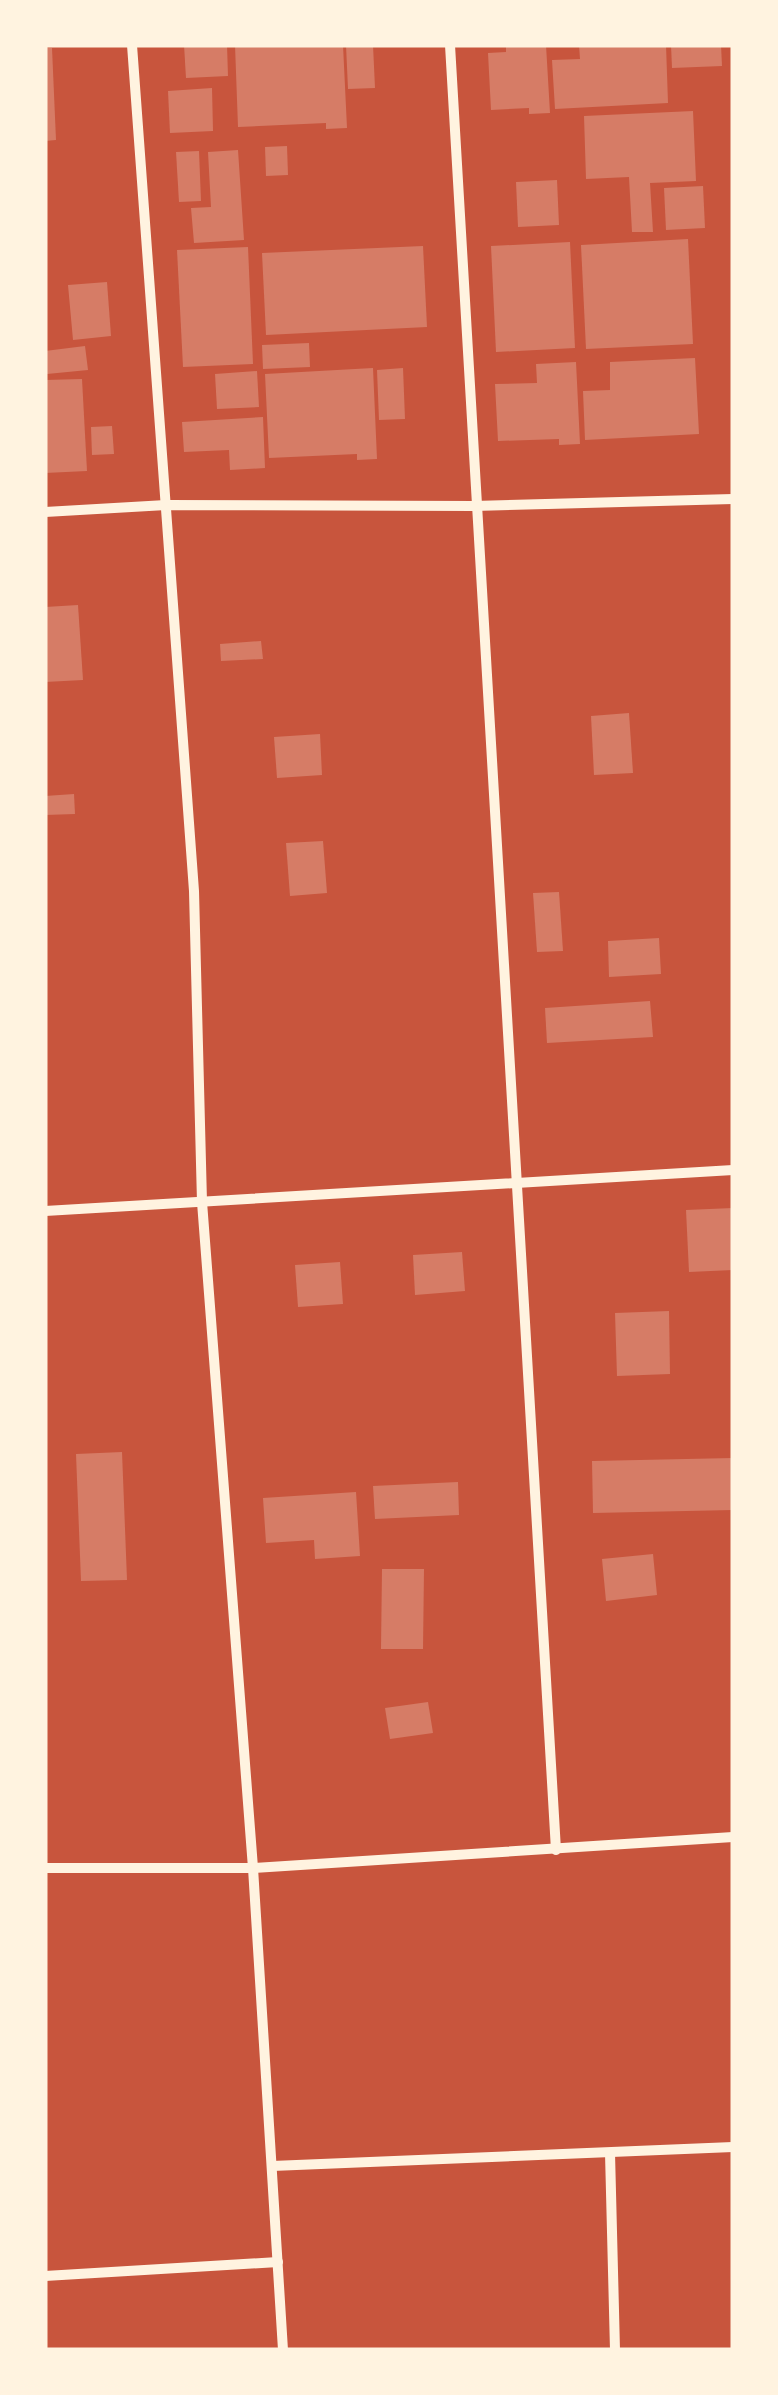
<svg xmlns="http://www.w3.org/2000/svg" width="778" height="2395" font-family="'DM Sans',sans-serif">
<rect width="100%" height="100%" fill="#c8553d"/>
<!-- building -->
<g fill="#d67c66">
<path d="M184,45H227L228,76L186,78Z"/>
<path d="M235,45H343L347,128L326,129V123L238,127Z"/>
<path d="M346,45H373L375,88L348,89Z"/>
<path d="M506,45H546L550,113L529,114V108L491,110L488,53L506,52Z"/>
<path d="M579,45H666L668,103L555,109L552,60L580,59Z"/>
<path d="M671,45H721L722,66L672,68Z"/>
<path d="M45,48H52L56,140L45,141Z"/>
<path d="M212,88L213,131L170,133L168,91Z"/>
<path d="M693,111L696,181L650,183L653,232H632L629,177L586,179L584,116Z"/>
<path d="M287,146L288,175L266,176L265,147Z"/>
<path d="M238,150L244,240L194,243L191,208L211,207L208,152Z"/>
<path d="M199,151L201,201L179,202L176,152Z"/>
<path d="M557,180L559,225L518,227L516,182Z"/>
<path d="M703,186L705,228L666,230L664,188Z"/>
<path d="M688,239L693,344L586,349L581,245Z"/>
<path d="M570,242L575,348L496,352L491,246Z"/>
<path d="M423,246L427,327L266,335L262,253Z"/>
<path d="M248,247L253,364L183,367L177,250Z"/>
<path d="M107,282L111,336L73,340L68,285Z"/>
<path d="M309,343L310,367L263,369L262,345Z"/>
<path d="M85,346L88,370L47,374L45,351Z"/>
<path d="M695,358L699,434L585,440L583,391L610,390V362Z"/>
<path d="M576,362L580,444L559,445V439L498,441L495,384L537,383L536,364Z"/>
<path d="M373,368L377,459L357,460V454L269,458L265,374Z"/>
<path d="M403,368L405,419L379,420L377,370Z"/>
<path d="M257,371L259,407L217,409L215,374Z"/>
<path d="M82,379L87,471L45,473V380Z"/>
<path d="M263,417L265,468L230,470L229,450L184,452L182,422Z"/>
<path d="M112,426L114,454L92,455L91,427Z"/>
<path d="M78,605L83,680L45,682V607Z"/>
<path d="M261,641L263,659L221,661L220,644Z"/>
<path d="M629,713L633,773L594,775L591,716Z"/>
<path d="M320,734L322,775L277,778L274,737Z"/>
<path d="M74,794L75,814L45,815V796Z"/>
<path d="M323,841L327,893L290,896L286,843Z"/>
<path d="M559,892L563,951L537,952L533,893Z"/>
<path d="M659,938L661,974L609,977L608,941Z"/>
<path d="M650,1001L653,1037L547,1043L545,1008Z"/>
<path d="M733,1208V1270L689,1272L686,1210Z"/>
<path d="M462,1252L465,1291L415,1295L413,1255Z"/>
<path d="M340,1262L343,1304L298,1307L295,1265Z"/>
<path d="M669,1311L670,1374L617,1376L615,1313Z"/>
<path d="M122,1452L127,1580L81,1581L76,1454Z"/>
<path d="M733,1458V1510L593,1513L592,1461Z"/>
<path d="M458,1482L459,1515L375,1519L373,1486Z"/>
<path d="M356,1492L360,1556L315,1559L314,1540L266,1543L263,1498Z"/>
<path d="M653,1554L657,1595L606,1601L602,1559Z"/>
<path d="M382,1569H424L423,1649H381Z"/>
<path d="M428,1702L433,1733L390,1739L385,1708Z"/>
</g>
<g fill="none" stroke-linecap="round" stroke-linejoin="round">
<!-- minor -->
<g stroke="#fff3e0" stroke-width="10">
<path d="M132,45L194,891L202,1202L253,1868L283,2350"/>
<path d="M450,45L556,1850"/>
<path d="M45,512L166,505L474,506L733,499"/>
<path d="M45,1211L733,1170"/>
<path d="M45,1868H253L733,1837"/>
<path d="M610,2153L615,2350"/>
<path d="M272,2166L733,2147"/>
<path d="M45,2276L278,2262"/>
</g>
</g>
<!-- border -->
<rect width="778" height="2395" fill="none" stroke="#fff3e0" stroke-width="95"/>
</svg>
